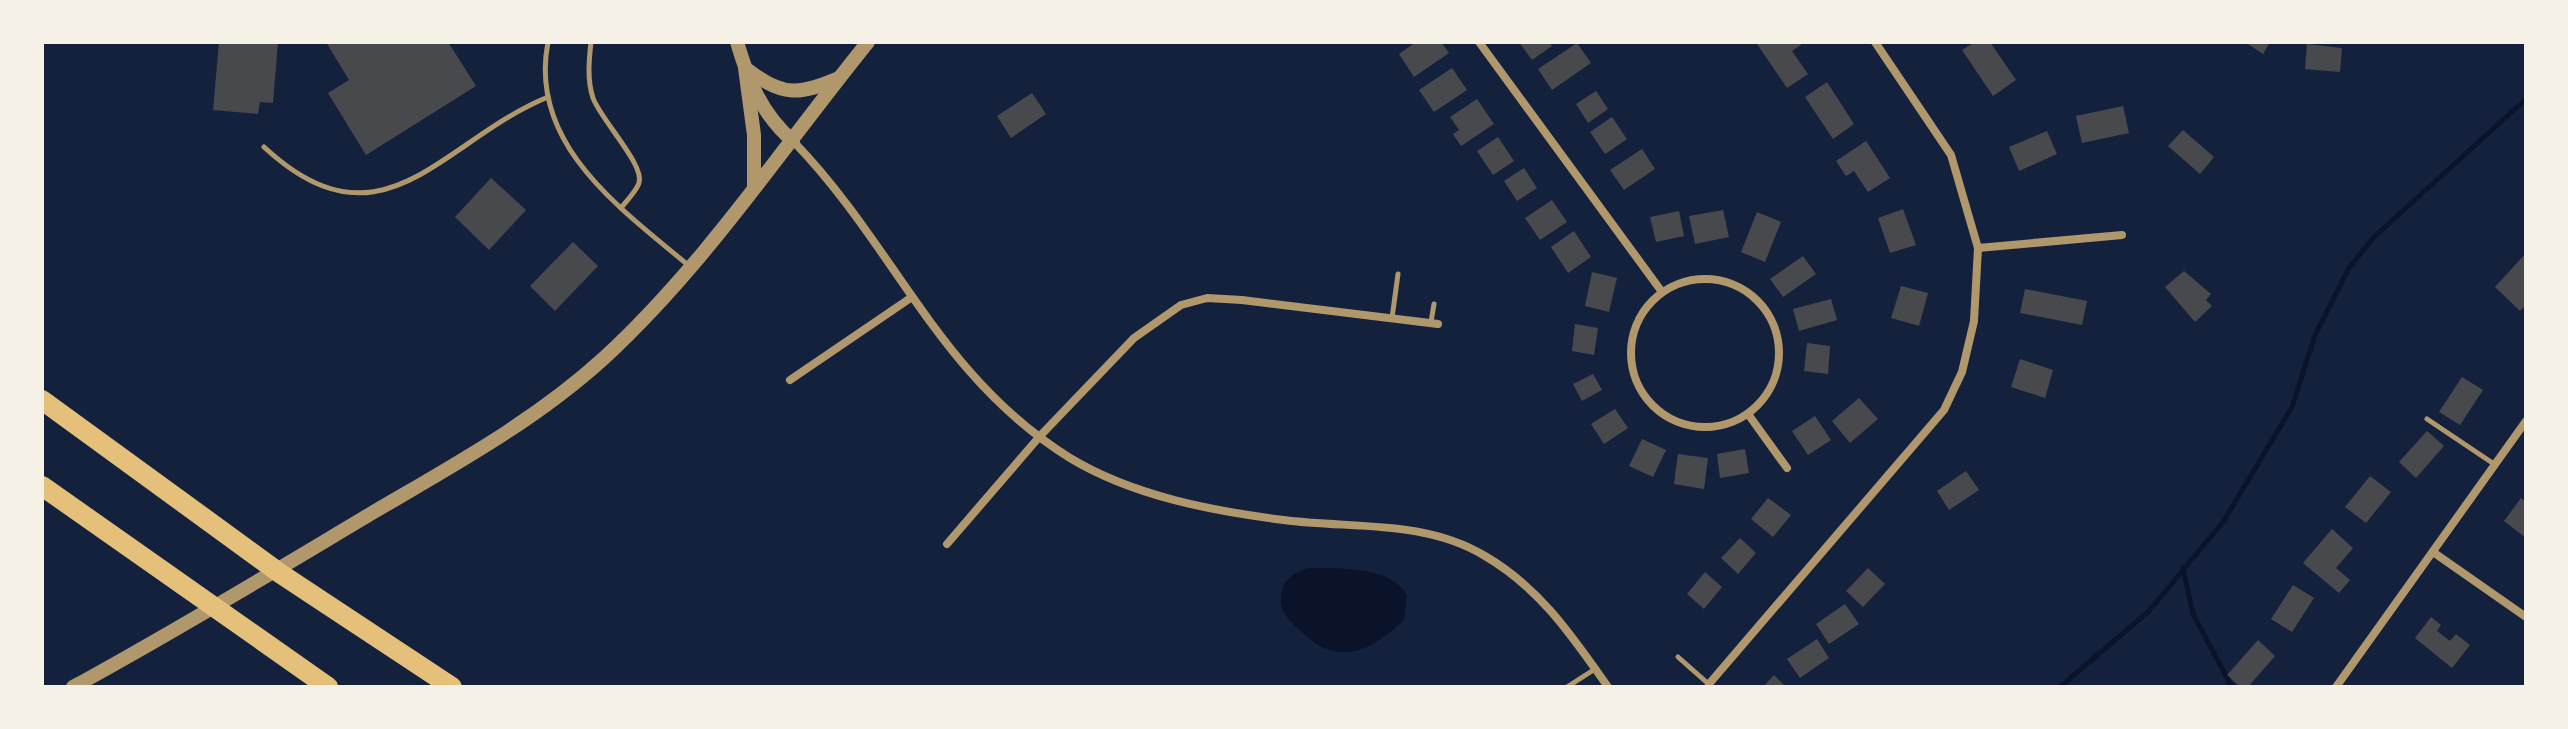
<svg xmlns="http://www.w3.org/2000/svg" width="2568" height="729" font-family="Cabin,sans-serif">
<rect width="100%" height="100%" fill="#14213d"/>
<!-- water -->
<path fill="#0b132b" d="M1308,568C1337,568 1393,566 1407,596L1404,620C1372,651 1339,667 1304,634C1294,626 1283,616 1281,604C1280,582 1289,575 1308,568Z"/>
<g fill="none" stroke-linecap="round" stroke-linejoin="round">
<!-- stream -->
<g stroke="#0b132b" stroke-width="5">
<path d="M2183,568L2193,614L2232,687"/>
<path d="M2060,687L2149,611L2223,522L2292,407L2315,335L2349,268L2374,237L2526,99"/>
</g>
</g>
<!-- building -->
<g fill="#48494c">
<path d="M219,42H278L273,103L260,102L258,114L213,110Z"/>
<path d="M326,42H448L476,86L366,155L328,93L349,80Z"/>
<path d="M1416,42H1441L1449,53L1414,77L1399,54Z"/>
<path d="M1519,42H1549L1552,46L1532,60Z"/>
<path d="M1761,42H1799L1801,45L1792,51L1808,74L1787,88L1757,44Z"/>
<path d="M1975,42H1990L2016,80L1993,96L1962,50Z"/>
<path d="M2245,42H2270L2263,54Z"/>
<path d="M1577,43L1591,63L1552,90L1538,69Z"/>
<path d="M2307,44L2342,48L2340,72L2305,69Z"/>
<path d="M1452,68L1467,90L1434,112L1419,90Z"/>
<path d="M1827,82L1854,124L1833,139L1805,97Z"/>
<path d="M1596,91L1608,109L1588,123L1576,104Z"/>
<path d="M1032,93L1046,114L1011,138L997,116Z"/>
<path d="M1477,99L1494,124L1461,146L1453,134L1459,130L1450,117Z"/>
<path d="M2123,106L2129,133L2082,143L2076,116Z"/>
<path d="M1612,117L1627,139L1605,154L1590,132Z"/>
<path d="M2183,130L2214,157L2200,174L2168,146Z"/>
<path d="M2047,131L2057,154L2019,171L2009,147Z"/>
<path d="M1498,137L1514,161L1493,175L1477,151Z"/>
<path d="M1866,141L1890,178L1868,192L1854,171L1846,176L1836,161Z"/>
<path d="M1642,149L1655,169L1624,190L1610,170Z"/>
<path d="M1524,168L1537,188L1517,201L1504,181Z"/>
<path d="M491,178L526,210L489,250L455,217Z"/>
<path d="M1552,200L1567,222L1540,240L1525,218Z"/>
<path d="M1903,209L1916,245L1890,253L1878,218Z"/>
<path d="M1723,210L1729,237L1695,244L1689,216Z"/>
<path d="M1679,211L1684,236L1656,242L1650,217Z"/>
<path d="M1757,212L1781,222L1765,262L1741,252Z"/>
<path d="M1574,231L1591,257L1568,273L1551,247Z"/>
<path d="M573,242L598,266L555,311L530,286Z"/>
<path d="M2526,253V305L2520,311L2495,287Z"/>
<path d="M1803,256L1816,274L1783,297L1770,279Z"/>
<path d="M2184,271L2211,294L2206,300L2212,306L2195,322L2165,287Z"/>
<path d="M1592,272L1617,278L1609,312L1585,306Z"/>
<path d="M1901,286L1928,293L1919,326L1891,318Z"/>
<path d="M2025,289L2087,301L2082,325L2020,313Z"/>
<path d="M1831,299L1837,320L1799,331L1793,309Z"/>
<path d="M1575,324L1598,328L1594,355L1572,351Z"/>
<path d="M1807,343L1830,346L1828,374L1804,371Z"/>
<path d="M2020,359L2053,370L2045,398L2011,387Z"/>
<path d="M1593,374L1602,390L1582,401L1573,384Z"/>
<path d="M2462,377L2483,390L2460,425L2439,412Z"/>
<path d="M1859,398L1878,419L1850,443L1832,421Z"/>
<path d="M1615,409L1628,428L1604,444L1591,424Z"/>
<path d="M1815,416L1831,440L1808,455L1792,431Z"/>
<path d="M2427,431L2444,446L2416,478L2399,462Z"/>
<path d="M1642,439L1666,450L1653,477L1629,466Z"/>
<path d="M1745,449L1749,473L1720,478L1717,454Z"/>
<path d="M1678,454L1708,458L1704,489L1674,484Z"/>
<path d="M1966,471L1979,490L1949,510L1937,491Z"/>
<path d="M2370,476L2391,492L2366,523L2345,507Z"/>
<path d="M1768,498L1791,515L1773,537L1751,519Z"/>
<path d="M2521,498L2526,502V538L2504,521Z"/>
<path d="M2332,529L2353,548L2336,568L2350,580L2339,593L2303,563Z"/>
<path d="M1740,538L1756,553L1738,574L1721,558Z"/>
<path d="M1868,568L1885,584L1863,607L1846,591Z"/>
<path d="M1705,572L1722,587L1704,609L1687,594Z"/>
<path d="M2293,585L2314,598L2292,632L2271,619Z"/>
<path d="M1845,604L1859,624L1829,644L1816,624Z"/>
<path d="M2431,617L2441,625L2437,631L2450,641L2456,634L2470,645L2452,668L2415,638Z"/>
<path d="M1817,639L1829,658L1800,678L1787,659Z"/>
<path d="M2258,640L2275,656L2248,687H2240L2227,675Z"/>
<path d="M1774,675L1786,687H1763Z"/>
</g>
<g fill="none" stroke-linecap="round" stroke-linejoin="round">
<!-- service -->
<g stroke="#b1986c" stroke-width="5">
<path d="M548,42C528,144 620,208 688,265"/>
<path d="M591,42C589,60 587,80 593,98C601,120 645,165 639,183C636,192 626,201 621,208"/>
<path d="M264,147C383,257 442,140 548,97"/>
<path d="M1392,318L1398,274"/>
<path d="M1431,322L1434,304"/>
<path d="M2427,419L2494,464"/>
<path d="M1678,657L1712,687"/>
<path d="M1567,687L1595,669"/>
</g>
<!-- minor -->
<g stroke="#b1986c" stroke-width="8">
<path d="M1479,42L1662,292"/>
<path d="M793,141C896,247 938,376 1070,458C1133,496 1212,511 1284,520C1351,529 1424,519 1485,556C1540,588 1572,636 1608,687"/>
<path d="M1978,248L2122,235"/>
<circle cx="1705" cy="353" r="74"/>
<path d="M790,380L912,297"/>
<path d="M1748,414L1787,468"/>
<path d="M947,544L1040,436L1134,338L1181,305L1207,298L1242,300L1438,324"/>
<path d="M2433,552L2526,617"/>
<path d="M1709,684L1944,410L1962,372L1974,321L1978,248L1951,155L1875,42"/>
<path d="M2336,687L2526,421"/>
</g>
<!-- tertiary -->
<g stroke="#b1986c" stroke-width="14">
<path d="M737,42C748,80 762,115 793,141"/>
<path d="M745,68L754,135V188"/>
<path d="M748,70C783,97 800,95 839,78"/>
<path d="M73,687C174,632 273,572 372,513C452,466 535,421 604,358C705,265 782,148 868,42"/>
</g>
<!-- motorway -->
<g stroke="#e5c07b" stroke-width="20">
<path d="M42,400L281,574L452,687"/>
<path d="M42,486L328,687"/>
</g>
</g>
<!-- border -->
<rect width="2568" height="729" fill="none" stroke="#f6f1e7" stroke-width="88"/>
</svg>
